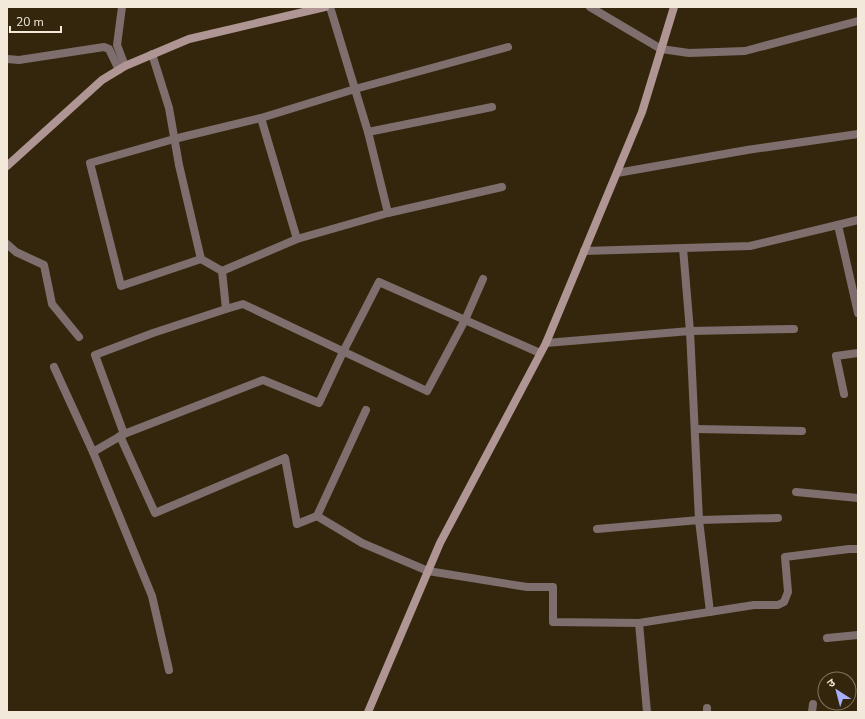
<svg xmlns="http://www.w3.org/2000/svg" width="865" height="719" font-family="'Nunito Sans','Noto Sans Devanagari',sans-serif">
<rect width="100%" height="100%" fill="#34260c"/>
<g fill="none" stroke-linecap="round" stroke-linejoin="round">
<!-- street -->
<g stroke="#7e6e6e" stroke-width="8">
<path d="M122,7L117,45L125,66"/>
<path d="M590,7L661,49L689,53L745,51L858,21"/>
<path d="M152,54L169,108L179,165L201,259L222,271L226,309L153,333L95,355L124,434L263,380L319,403L343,352L379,282L540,353"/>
<path d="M7,59L19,60L104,47L109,49L119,70"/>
<path d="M261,118L297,239"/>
<path d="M368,132L492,107"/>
<path d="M617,173L747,150L858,134"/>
<path d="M388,213L502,187"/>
<path d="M838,225L858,313"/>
<path d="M7,244L16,252L44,265L52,304L79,337"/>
<path d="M683,248L690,331L794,329"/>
<path d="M584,251L750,246L858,220"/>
<path d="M201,259L121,286L90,163L174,139L261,118L355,89L508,47"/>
<path d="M222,271L297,239L388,213L368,132L330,7"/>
<path d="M226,309L243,304L427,391L465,320L483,279"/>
<path d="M546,343L690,331L699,520L778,518"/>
<path d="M54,367L93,452"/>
<path d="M844,394L836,356L858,353"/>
<path d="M366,410L317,516L362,543L428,571L527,587H553V622L639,623"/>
<path d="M695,429L802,431"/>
<path d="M124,434L93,452L152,596L169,670"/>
<path d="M120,436L155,513L285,458L297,524L317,516"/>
<path d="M796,492L858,498"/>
<path d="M597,529L699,520L710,612"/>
<path d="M827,638L858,635"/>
<path d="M647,712L639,623L754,605H778L784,602L788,592L785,557L849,549H858"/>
<path d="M707,712V708"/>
<path d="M812,712L813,704"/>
</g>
<!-- secondary -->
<g stroke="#af9694" stroke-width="8">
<path d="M7,166L102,80L125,66L189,39L325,7"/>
<path d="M368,712L440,543L546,343L642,112L674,7"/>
</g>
</g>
<!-- border -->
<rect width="865" height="719" fill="none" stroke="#f2e9da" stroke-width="16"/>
<!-- north arrow -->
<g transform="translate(837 691) rotate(324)"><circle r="19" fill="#34260c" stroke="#80745e"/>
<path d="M0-3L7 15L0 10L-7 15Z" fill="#a8b0fc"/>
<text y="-6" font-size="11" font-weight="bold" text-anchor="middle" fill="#f2e9da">उ</text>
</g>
<!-- scale -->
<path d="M10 26v6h51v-6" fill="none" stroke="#f2e9da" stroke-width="2"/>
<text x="16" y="26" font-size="12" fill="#f2e9da" stroke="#34260c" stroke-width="3" paint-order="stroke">20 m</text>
</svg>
